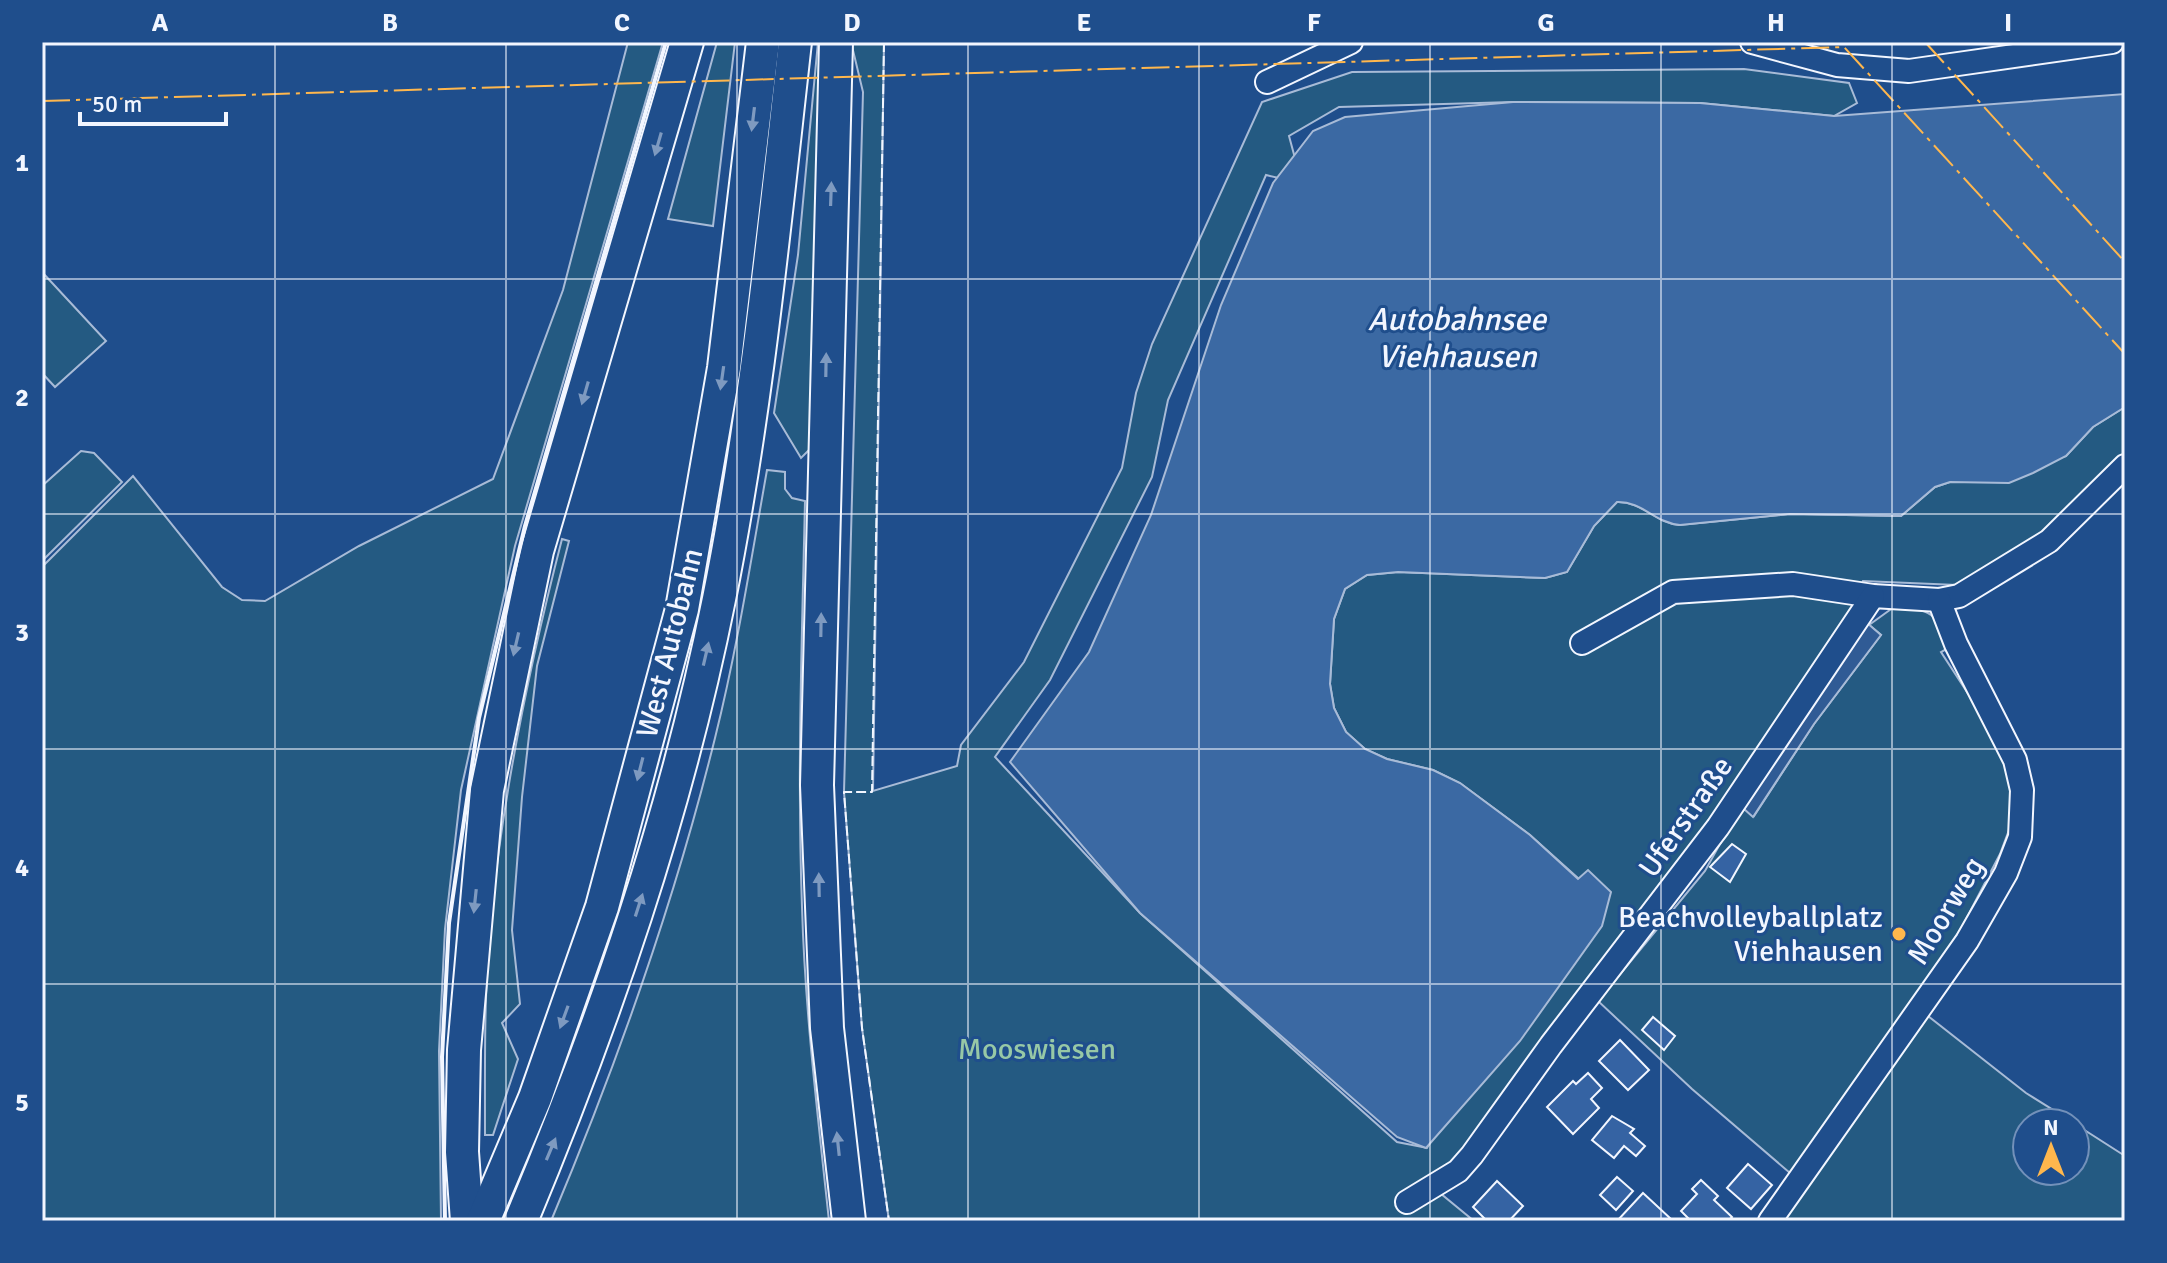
<svg xmlns="http://www.w3.org/2000/svg" width="2167" height="1263" font-family="Signika,sans-serif">
<rect width="100%" height="100%" fill="#1f4e8c"/>
<!-- green -->
<g fill="#245a82" stroke="#a8bbd7" stroke-width="2">
<path d="M628,42H663L515,546L461,790L445,929L439,1051L441,1221H42V567L133,476L222,587L242,600L265,601L359,546L493,479L563,290Z"/>
<path d="M717,42H735L713,226L668,219Z"/>
<path d="M818,42H823L812,447L801,458L774,413L798,255Z"/>
<path d="M851,42H884L873,791L957,766L961,745L1024,662L1122,468L1136,393L1152,344L1262,102L1352,72L1744,69L1849,83L1857,103L1834,116L1700,103L1513,102L1339,107L1289,136L1299,173L1283,179L1266,175L1168,400L1152,477L1050,680L995,757L1140,913L1397,1142L1427,1148L1579,879L1530,835L1460,783L1433,770L1387,759L1365,749L1346,732L1334,708L1330,684L1334,619L1345,589L1367,575L1398,572L1545,578L1567,572L1594,526L1617,502C1642,501 1655,523 1679,525L1790,514L1901,516L1935,487L1950,482H1975L2066,456L2093,427L2125,407V453L2054,526L1957,585L1863,581L1849,616L1666,884L1440,1193L1474,1221H889L862,1028L844,792L863,92Z"/>
<path d="M42,272L106,341L55,387L42,373Z"/>
<path d="M81,451L94,453L122,482L42,561V486Z"/>
<path d="M767,470L785,472V489L792,498L805,501C802,636 797,772 802,907C805,1012 818,1117 829,1221H551C617,1064 674,904 715,738C737,650 751,560 767,470Z"/>
<path d="M562,539L569,541L537,666L522,797L512,930L520,1004L502,1023L518,1059L493,1135H485C485,1066 484,996 490,928C502,796 529,667 562,539Z"/>
<path d="M1894,607C1932,609 1935,613 1952,646L1941,652L2010,758L2015,814L2000,854L1963,925L1914,1005L2026,1093L2074,1123H2027V1171H2075V1124L2125,1156V1221H1778L1804,1185L1692,1089L1598,1001L1705,871L1741,806L1754,816L1814,724L1881,635L1869,625Z"/>
</g>
<!-- parking -->
<path fill="#305b95" stroke="#a8bbd7" stroke-width="2" d="M1859,616L1881,635L1814,724L1753,817L1735,801Z"/>
<!-- water -->
<path fill="#3b69a3" stroke="#a8bbd7" stroke-width="2" d="M2125,94V407L2093,427L2066,456L2033,473L2009,483L1950,482L1935,487L1901,516L1790,514L1680,525C1655,523 1642,501 1617,502L1594,526L1567,572L1545,578L1398,572L1367,575L1345,589L1334,619L1330,684L1334,708L1346,732L1365,749L1387,759L1433,770L1460,783L1530,835L1578,879L1588,870L1611,892L1602,926L1520,1041L1426,1148L1397,1137L1140,913L1010,762L1089,652L1151,515L1221,305L1273,183L1313,131L1345,117L1513,102L1700,103L1834,116Z"/>
<!-- building -->
<g fill="#3563a3" stroke="#f2f6ff" stroke-width="2">
<path d="M1732,844L1746,854L1730,882L1710,867Z"/>
<path d="M1653,1017L1675,1036L1664,1050L1642,1030Z"/>
<path d="M1620,1040L1649,1070L1628,1090L1599,1061Z"/>
<path d="M1588,1073L1602,1088L1591,1099L1599,1108L1573,1134L1547,1107L1573,1081L1576,1084Z"/>
<path d="M1612,1116L1634,1129L1630,1133L1645,1146L1636,1156L1624,1146L1614,1158L1592,1140Z"/>
<path d="M1748,1164L1772,1185L1751,1209L1727,1188Z"/>
<path d="M1617,1177L1633,1191L1616,1210L1600,1195Z"/>
<path d="M1701,1180L1718,1196L1714,1200L1732,1217L1728,1221H1691L1681,1211L1697,1194L1692,1189Z"/>
<path d="M1497,1181L1523,1206L1509,1221H1487L1473,1207Z"/>
<path d="M1643,1193L1671,1219L1669,1221H1617Z"/>
</g>
<g fill="none" stroke-linecap="round" stroke-linejoin="round">
<defs>
<g id="minor">
<path d="M1752,42L1837,65L1909,71L2112,42"/>
<path d="M1267,82L1351,42"/>
<path d="M1582,643L1673,592L1793,584L1873,596L1939,600L1959,596L2049,541L2125,466"/>
<path d="M1407,1202L1458,1171L1472,1155L1551,1045L1718,827L1873,596"/>
<path d="M1770,1221L1967,941L2006,873L2020,837L2022,790L2015,760L1956,644L1939,600"/>
</g>
<g id="highway">
<path d="M836,42L817,785L827,1028L849,1221"/>
<path d="M467,1221L462,1152L464,1050L487,790L537,551L687,42"/>
<path d="M483,1221L535,1098L602,907L682,609L724,368L763,42"/>
<path d="M521,1221C605,1020 676,814 719,599C756,415 774,228 795,42"/>
</g>
</defs>
<!-- minor casing -->
<use href="#minor" stroke="#f2f6ff" stroke-width="26"/>
<!-- highway casing -->
<use href="#highway" stroke="#f2f6ff" stroke-width="36"/>
<!-- minor -->
<use href="#minor" stroke="#1f4e8c" stroke-width="22"/>
<!-- highway -->
<use href="#highway" stroke="#1f4e8c" stroke-width="32"/>
<!-- fence -->
<path stroke="#f2f6ff" stroke-width="2" stroke-dasharray="10 4" stroke-linecap="butt" d="M884,42L872,792H844L862,1028L889,1221"/>
<!-- wall -->
<path stroke="#f2f6ff" stroke-width="4" d="M445,1221L442,1057L449,923L479,718L525,526L666,42"/>
<!-- power -->
<g stroke="#ffb74d" stroke-width="2" stroke-dasharray="28 6 4 6" stroke-linecap="butt">
<path d="M1925,42L2125,262"/>
<path d="M42,101L1844,47L2125,354"/>
</g>
</g>
<!-- one-way arrows -->
<defs><path id="oneway-solid" d="M-6-.8H1V-3.2L6.5 0L1 3.2V.8H-6Z" transform="scale(2)"/></defs>
<g fill="#7e9ac0">
<use href="#oneway-solid" transform="translate(753 119) rotate(97)"/>
<use href="#oneway-solid" transform="translate(658 144) rotate(106)"/>
<use href="#oneway-solid" transform="translate(831 194) rotate(-88)"/>
<use href="#oneway-solid" transform="translate(826 365) rotate(-89)"/>
<use href="#oneway-solid" transform="translate(722 378) rotate(98)"/>
<use href="#oneway-solid" transform="translate(585 393) rotate(106)"/>
<use href="#oneway-solid" transform="translate(821 625) rotate(-89)"/>
<use href="#oneway-solid" transform="translate(516 644) rotate(103)"/>
<use href="#oneway-solid" transform="translate(706 654) rotate(-77)"/>
<use href="#oneway-solid" transform="translate(640 769) rotate(104)"/>
<use href="#oneway-solid" transform="translate(819 885) rotate(-91)"/>
<use href="#oneway-solid" transform="translate(475 901) rotate(96)"/>
<use href="#oneway-solid" transform="translate(639 905) rotate(-72)"/>
<use href="#oneway-solid" transform="translate(564 1017) rotate(110)"/>
<use href="#oneway-solid" transform="translate(838 1144) rotate(-96)"/>
<use href="#oneway-solid" transform="translate(551 1149) rotate(-67)"/>
</g>
<!-- grid -->
<path fill="none" stroke="#f2f6ff" stroke-width="2" stroke-opacity="0.55" d="M275,42V1221M506,42V1221M737,42V1221M968,42V1221M1199,42V1221M1430,42V1221M1661,42V1221M1892,42V1221M42,279H2125M42,514H2125M42,749H2125M42,984H2125"/>
<!-- markers -->
<circle fill="#ffb74d" stroke="#1f4e8c" stroke-width="3" cx="1899" cy="934" r="8"/>
<g text-anchor="middle" dominant-baseline="central" stroke-width="6" stroke-linejoin="round" paint-order="stroke">
<!-- street labels -->
<g font-size="30" fill="#f2f6ff" stroke="#1f4e8c">
<text transform="translate(670 643) rotate(-76)">West Autobahn</text>
<text transform="translate(1686 817) rotate(-55)">Uferstraße</text>
<text transform="translate(1946 911) rotate(-59)">Moorweg</text>
</g>
<!-- poi labels -->
<g font-size="30" fill="#f2f6ff" stroke="#1f4e8c" text-anchor="end">
<text x="1883" y="917">Beachvolleyballplatz<tspan x="1883" dy="34">Viehhausen</tspan></text>
</g>
<!-- park labels -->
<g font-size="30" fill="#97c8a6" stroke="#1f4e8c">
<text x="1037" y="1049">Mooswiesen</text>
</g>
<!-- water labels -->
<g font-size="32" font-style="italic" fill="#f2f6ff" stroke="#1f4e8c">
<text x="1457" y="319">Autobahnsee<tspan x="1457" dy="37">Viehhausen</tspan></text>
</g>
</g>
<!-- border -->
<rect width="2167" height="1263" fill="none" stroke="#1f4e8c" stroke-width="88"/>
<!-- north arrow -->
<g transform="translate(2051 1147)"><circle r="38" fill="#1f4e8c" stroke="#7391ba" stroke-width="2"/>
<path d="M0-6L14 30L0 20L-14 30Z" fill="#ffb74d"/>
<text y="-12" font-size="22" font-weight="bold" text-anchor="middle" fill="#f2f6ff">N</text>
</g>
<!-- scale -->
<path d="M80 112v12h146v-12" fill="none" stroke="#f2f6ff" stroke-width="4"/>
<text x="92" y="112" font-size="24" fill="#f2f6ff" stroke="#1f4e8c" stroke-width="6" paint-order="stroke">50 m</text>
<rect x="44" y="44" width="2079" height="1175" fill="none" stroke="#f2f6ff" stroke-width="3"/>
<g font-size="26" text-anchor="middle" font-weight="bold" fill="#f2f6ff">
<text x="160" y="31">A</text>
<text x="390" y="31">B</text>
<text x="622" y="31">C</text>
<text x="852" y="31">D</text>
<text x="1084" y="31">E</text>
<text x="1314" y="31">F</text>
<text x="1546" y="31">G</text>
<text x="1776" y="31">H</text>
<text x="2008" y="31">I</text>
<text x="22" y="171">1</text>
<text x="22" y="406">2</text>
<text x="22" y="641">3</text>
<text x="22" y="876">4</text>
<text x="22" y="1111">5</text>
</g>
</svg>
